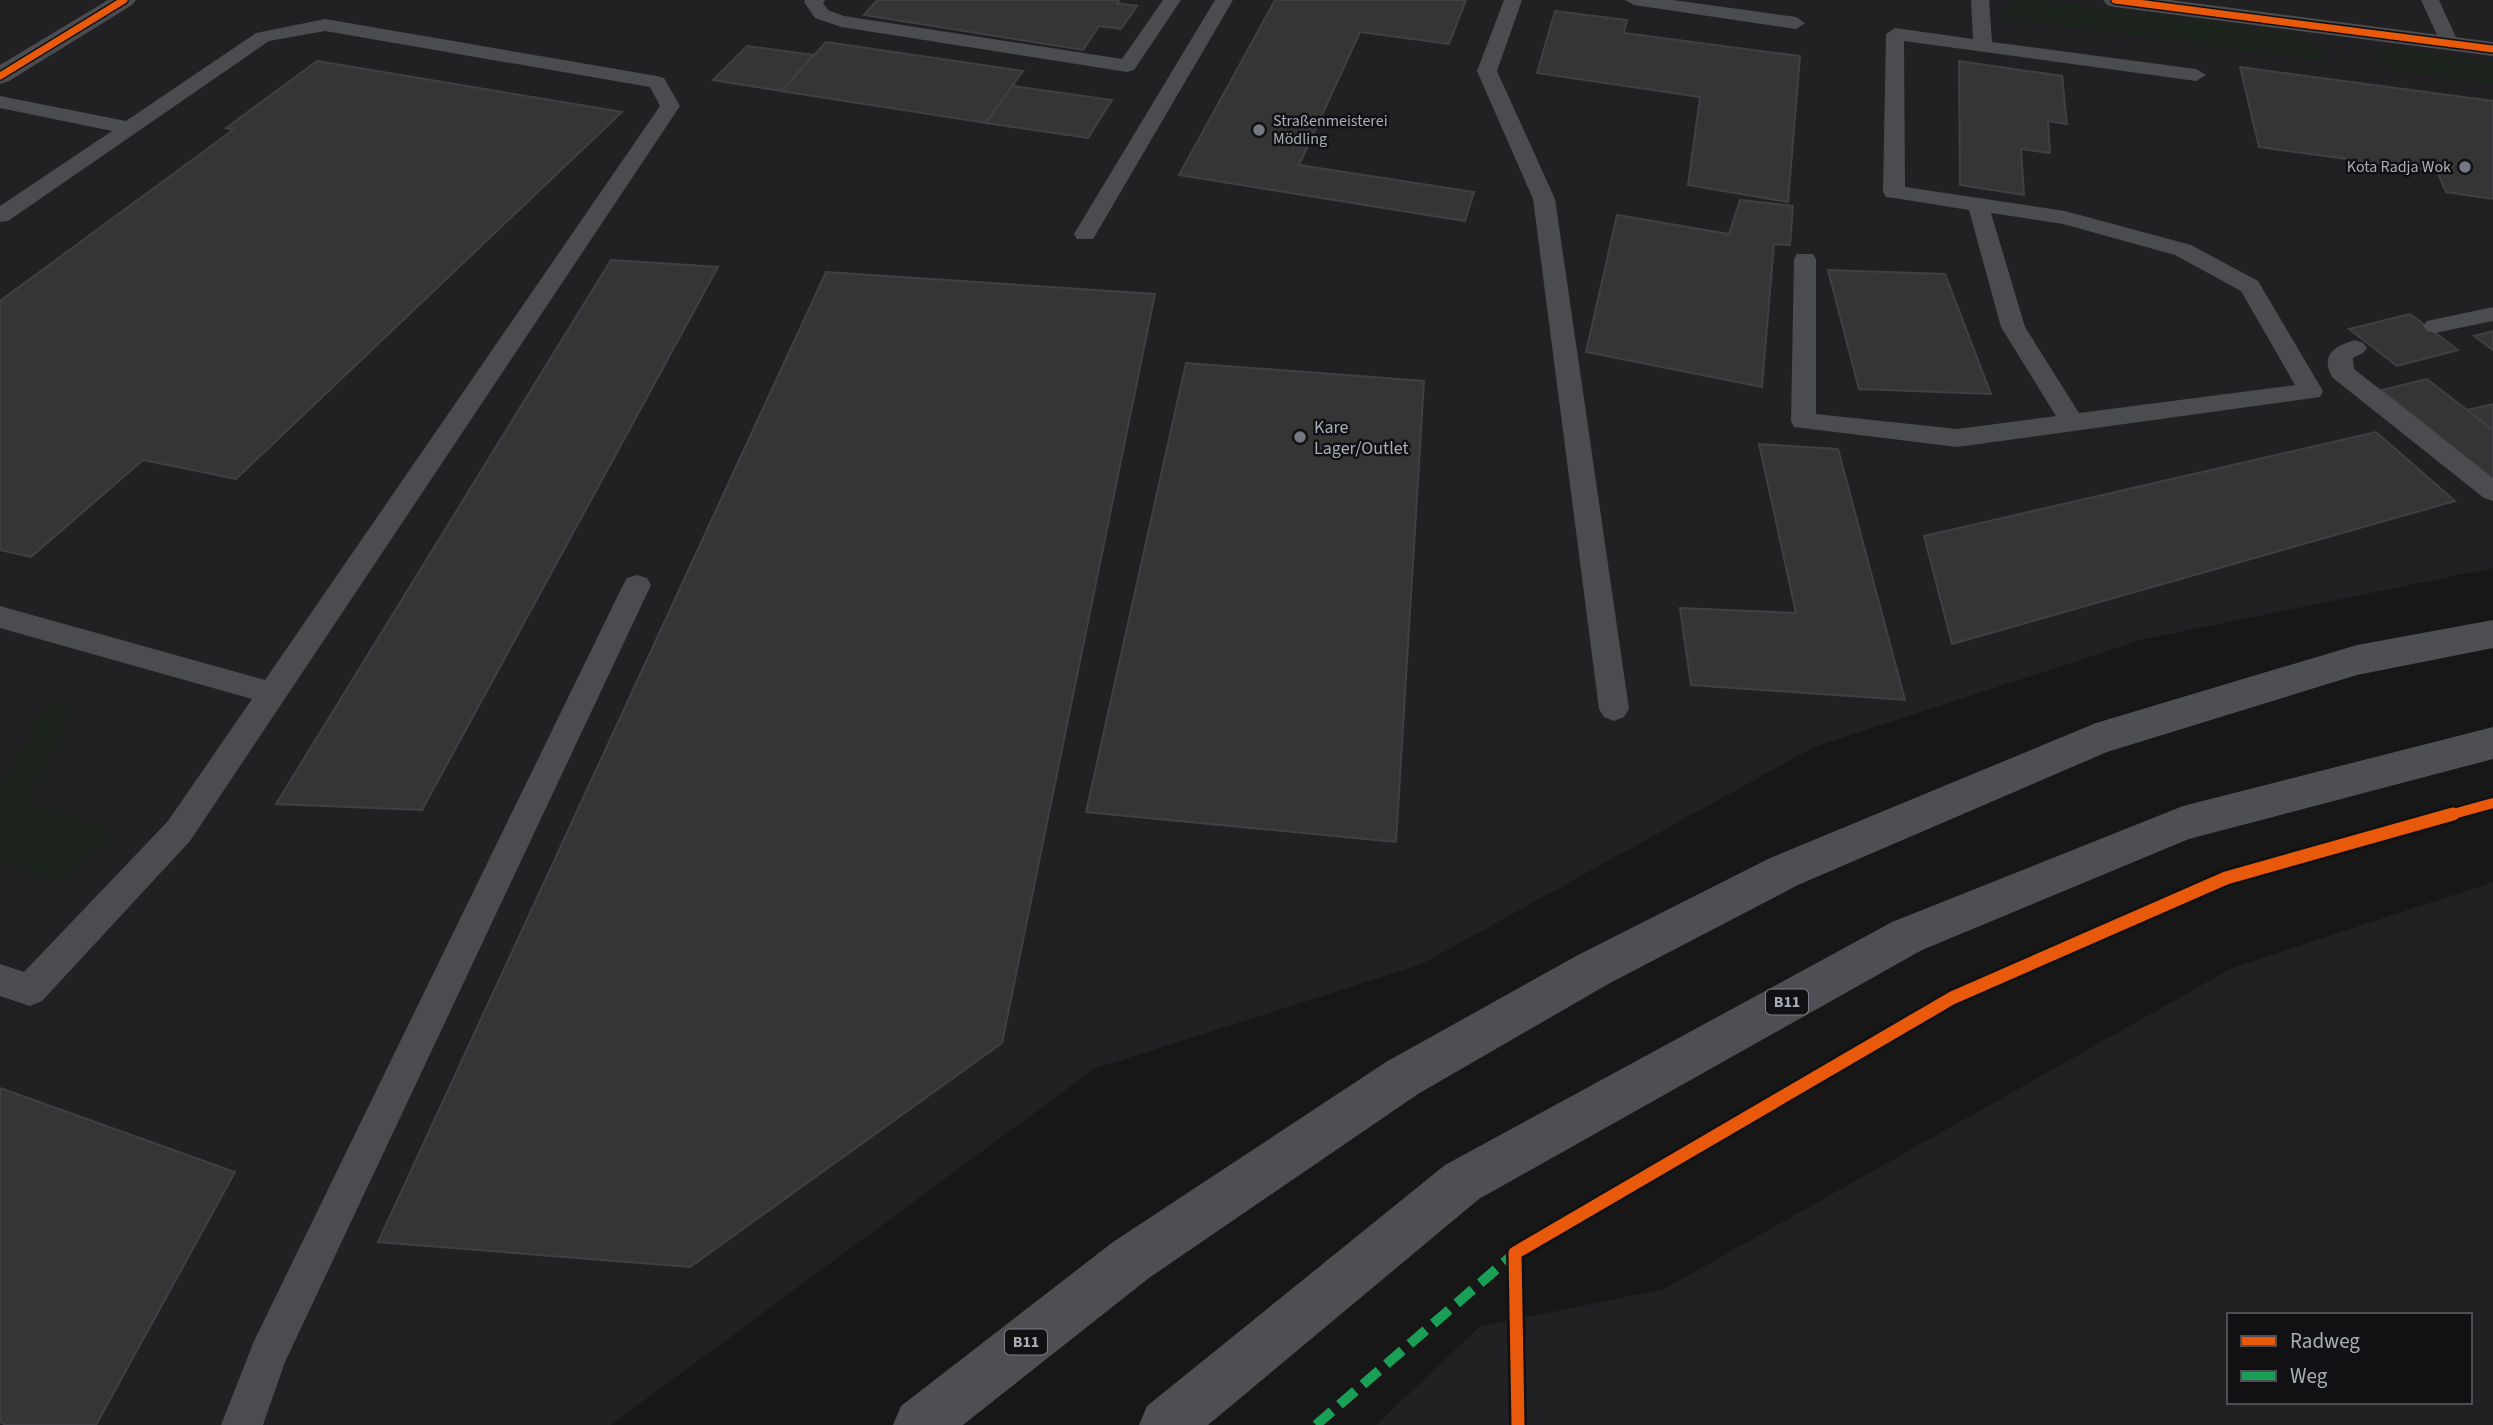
<svg xmlns="http://www.w3.org/2000/svg" width="2493" height="1425" font-family="'Source Sans 3',sans-serif">
<rect width="100%" height="100%" fill="#171717"/>
<!-- built -->
<g fill="#212123" fill-rule="evenodd">
<path d="M0,0H2493V568L2141,640L1814,747L1422,964L1094,1069L611,1425H0Z"/>
<path d="M2493,882V1425H1376L1479,1327L1664,1289L2232,968ZM2229,1315H2470V1402H2229Z"/>
</g>
<!-- green -->
<g fill="#1d241e">
<path d="M2019,0H2044L2291,32L2322,50L2324,61L2003,18L2005,9Z"/>
<path d="M2393,46L2493,63V84L2401,72L2373,57L2379,49Z"/>
<path d="M48,702L73,710L27,801L107,827L103,845L60,882L0,862V789Z"/>
</g>
<!-- building -->
<g fill="#353536" stroke="#3f4043" stroke-width="2">
<path d="M877,0H1119L1117,3L1137,6L1121,29L1099,26L1083,50L864,15Z"/>
<path d="M1275,0H1466L1449,44L1360,32L1299,165L1474,192L1465,221L1179,175Z"/>
<path d="M1555,11L1627,20L1624,33L1800,56L1788,202L1688,185L1700,97L1537,73Z"/>
<path d="M826,42L1023,71L986,123L781,91Z"/>
<path d="M747,46L814,55L781,91L713,80Z"/>
<path d="M317,61L622,112L236,479L143,460L31,557L0,550V301L233,130L226,128Z"/>
<path d="M1959,61L2062,76L2067,124L2048,121L2050,153L2021,149L2024,195L1960,185Z"/>
<path d="M2240,67L2493,101V199L2446,192L2437,171L2259,147Z"/>
<path d="M1012,86L1112,100L1088,138L986,123Z"/>
<path d="M1740,200L1793,206L1790,245L1774,244L1762,387L1586,352L1617,215L1729,234Z"/>
<path d="M611,260L718,267L422,810L276,804Z"/>
<path d="M1828,270L1945,274L1991,394L1859,389Z"/>
<path d="M826,272L1155,294L1002,1043L690,1267L378,1242Z"/>
<path d="M2410,314L2458,350L2397,366L2349,329Z"/>
<path d="M2493,331V350L2474,336Z"/>
<path d="M1186,363L1424,381L1396,842L1086,812Z"/>
<path d="M2427,379L2493,430V480L2382,390Z"/>
<path d="M2493,404V430L2467,410Z"/>
<path d="M2376,432L2455,501L1952,644L1924,536Z"/>
<path d="M1759,444L1838,449L1905,700L1691,685L1680,608L1796,613Z"/>
<path d="M0,1088L235,1172L96,1425H6L0,1422Z"/>
</g>
<g fill="none" stroke-linecap="round" stroke-linejoin="round">
<!-- service -->
<g fill="#4b4c50" fill-rule="evenodd">
<path d="M805,0H825L823,3L828,10L844,16L1122,59L1163,0H1181L1134,70L1127,72L841,27L815,18L804,2Z"/>
<path d="M1215,0H1233L1096,234L1093,239H1077L1074,234Z"/>
<path d="M1504,0H1522L1497,71L1555,199L1629,709L1624,717L1614,721L1604,717L1599,709L1533,199L1477,71Z"/>
<path d="M1625,0H1673L1796,17L1805,23L1796,29L1634,5Z"/>
<path d="M1971,0H1989L1992,42L2196,69L2206,75L2196,81L1904,41L1905,187L2065,211L2191,245L2258,281L2323,391L2320,397L1957,447L1794,427L1791,421L1794,259L1797,254H1813L1816,259V414L1957,429L2056,416L2001,327L1969,210L1894,198L1886,197L1883,192L1886,34L1895,28L1973,39ZM1991,213L2063,224L2175,255L2241,291L2295,385L2079,413L2025,327Z"/>
<path d="M2421,0H2439L2459,44L2457,48H2443Z"/>
<path d="M325,19L657,76L664,78L680,106L190,841L42,1001L30,1006L0,996V964L24,972L168,821L252,699L0,628V606L265,680L660,106L650,87L325,31L269,41L8,221L0,222V206L112,131L0,108V96L126,121L256,33Z"/>
<path d="M2493,307V321L2435,333L2427,331L2423,326L2427,321Z"/>
<path d="M2355,340L2363,343L2367,348L2363,353L2353,358L2354,369L2493,478V501L2484,498L2333,378C2319,355 2335,346 2355,340Z"/>
<path d="M637,575L647,578L651,585L285,1362L263,1425H221L254,1341L623,585L627,578Z"/>
</g>
<!-- minor -->
<g fill="#4b4c50" fill-rule="evenodd">
<path d="M108,0H136L132,5L9,81L0,84V65Z"/>
<path d="M2103,0H2170L2493,42V56L2115,7L2107,5Z"/>
</g>
<!-- primary -->
<g fill="#4d4f52" fill-rule="evenodd">
<path d="M2493,620V648L2357,675L2107,752L1798,885L1610,983L1418,1094L1149,1278L963,1425H893L901,1406L1113,1242L1386,1062L1578,955L1768,859L2096,723L2357,645Z"/>
<path d="M2493,727V759L2189,839L1922,950L1479,1199L1208,1425H1139L1147,1406L1445,1165L1892,922L2183,806Z"/>
</g>
<!-- quiet -->
<path stroke="#1a9f57" stroke-width="10" stroke-dasharray="21 10" stroke-linecap="butt" d="M1316,1425L1515,1253"/>
<defs>
<g id="cycleway-far2">
<path d="M2115,0L2493,49"/>
<path d="M0,76L124,0"/>
</g>
<path id="cycleway-far1" d="M2446,816L2493,803"/>
<path id="cycleway" d="M1518,1425L1515,1253L1952,998L2226,878L2453,814"/>
</defs>
<!-- cycleway-far2 casing -->
<use href="#cycleway-far2" stroke="#111113" stroke-width="10"/>
<!-- cycleway-far1 casing -->
<use href="#cycleway-far1" stroke="#111113" stroke-width="14"/>
<!-- cycleway casing -->
<use href="#cycleway" stroke="#111113" stroke-width="18"/>
<!-- cycleway-far2 -->
<use href="#cycleway-far2" stroke="#e8590c" stroke-width="7"/>
<!-- cycleway-far1 -->
<use href="#cycleway-far1" stroke="#e8590c" stroke-width="10"/>
<!-- cycleway -->
<use href="#cycleway" stroke="#e8590c" stroke-width="13"/>
</g>
<!-- markers -->
<g fill="#757880" stroke="#111113" stroke-width="2.5">
<circle cx="1259" cy="130" r="7"/>
<circle cx="2465" cy="167" r="7"/>
<circle cx="1300" cy="437" r="7"/>
</g>
<g text-anchor="middle" dominant-baseline="central" stroke-width="5" stroke-linejoin="round" paint-order="stroke">
<!-- far-poi labels -->
<g font-size="16" fill="#a8adb8" stroke="#111113" text-anchor="start">
<text x="1273" y="121">Straßenmeisterei<tspan x="1273" dy="18">Mödling</tspan></text>
<text x="2451" y="167" text-anchor="end">Kota Radja Wok</text>
</g>
<!-- shield labels -->
<g fill="#111113" stroke="#7b7e86" stroke-width="2">
<rect x="1766" y="989.5" width="42" height="25" rx="5"/>
<rect x="1005" y="1329.5" width="42" height="25" rx="5"/>
</g>
<g font-size="16" font-weight="bold" fill="#a8adb8">
<text x="1787" y="1002">B11</text>
<text x="1026" y="1342">B11</text>
</g>
<!-- poi labels -->
<g font-size="18" fill="#a8adb8" stroke="#111113" text-anchor="start">
<text x="1314" y="427">Kare<tspan x="1314" dy="21">Lager/Outlet</tspan></text>
</g>
</g>
<!-- legend -->
<rect x="2227" y="1313" width="245" height="91" fill="#111113" stroke="#4d4f55" stroke-width="2"/>
<rect x="2241" y="1336" width="35" height="10" fill="#e8590c" stroke="#4d4f55" stroke-width="2"/>
<text x="2290" y="1348" font-size="21" fill="#a8adb8">Radweg</text>
<rect x="2241" y="1371" width="35" height="10" fill="#1a9f57" stroke="#4d4f55" stroke-width="2"/>
<text x="2290" y="1383" font-size="21" fill="#a8adb8">Weg</text>
</svg>
